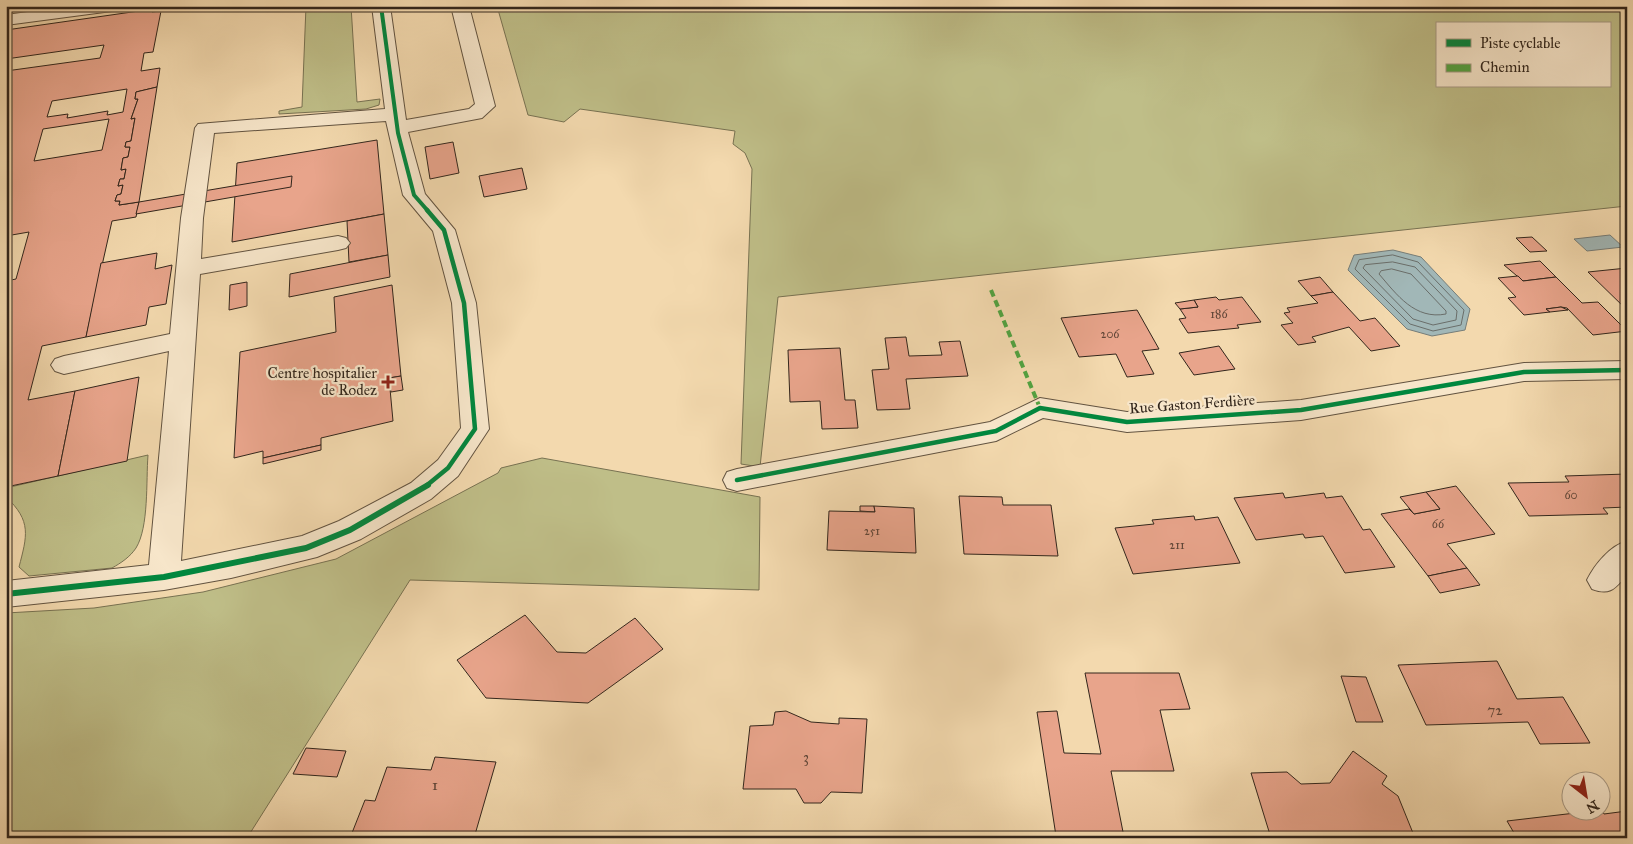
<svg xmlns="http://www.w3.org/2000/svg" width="1633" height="844" font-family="'IM FELL Great Primer',serif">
<rect width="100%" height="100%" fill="#f3d9ae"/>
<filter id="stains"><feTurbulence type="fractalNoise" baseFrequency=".004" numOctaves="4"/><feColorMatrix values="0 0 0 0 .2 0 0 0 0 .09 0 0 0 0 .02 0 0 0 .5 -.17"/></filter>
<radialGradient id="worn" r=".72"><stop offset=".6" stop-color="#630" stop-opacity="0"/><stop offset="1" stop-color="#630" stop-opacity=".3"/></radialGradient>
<!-- green -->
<g fill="#bfbe88" stroke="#787252" fill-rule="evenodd">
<path d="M306,6H351L357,102L380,99L379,105L366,109L279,114V111L302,107Z"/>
<path d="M497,6H1627V206L778,297L760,467L741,464L752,169L745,153L733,144L735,131L580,109L564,122L528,115ZM1437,24H1609V86H1437Z"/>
<path d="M148,455C146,481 149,527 136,548C130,557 121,563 112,568L29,576L19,567C27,536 32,521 6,497V488Z"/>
<path d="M542,458L760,497L759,590L410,580L247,838H6V613L94,608L203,592L336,559L498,473L501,468Z"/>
</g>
<!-- water -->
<g fill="#a1b7b7" stroke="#757d79">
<path d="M1610,235L1623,247L1587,251L1574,239Z"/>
<path d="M1393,250L1421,257L1470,309L1465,330L1432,336L1407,329L1348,270L1354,255Z"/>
</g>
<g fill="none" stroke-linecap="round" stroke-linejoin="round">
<!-- shore -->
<g stroke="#6a6e6a" stroke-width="1">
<path d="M1393,255L1418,262L1464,310L1461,325L1433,331L1410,324L1355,269L1359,260Z"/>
<path d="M1393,262L1415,267L1457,311L1456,320L1433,325L1413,319L1363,268L1365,265Z"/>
<path d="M1392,269L1411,274L1446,311V314C1415,320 1397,295 1379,274L1381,271Z"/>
</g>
</g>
<!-- building -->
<g fill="#e8a48b" stroke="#32261c" fill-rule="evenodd">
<path d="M6,6H49L6,12Z"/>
<path d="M153,9L152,12L161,11L153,52L144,53L141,71L160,68L157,87L136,92L135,99H138L131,119L135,118L131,141L126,142L125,147H130L128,157L123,158L121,170L126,169L124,179H120L118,186L123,185L121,194L117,195L115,201H120L119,205L139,202L136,217L112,221L86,337L42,346L28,400L75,391L58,476L6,487V281L16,279L29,232L6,236V71L100,58L104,45L6,59V30ZM127,89L123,112L107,115L108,111L67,118L68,114L47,117L52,101ZM109,119L102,150L34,161L43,129Z"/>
<path d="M157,87L139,202L119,205L120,201H115L117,195L121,194L123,185L118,186L120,179H124L126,169L121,170L123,158L128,157L130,147H125L126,142L131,141L135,118L131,119L138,99H135L136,92Z"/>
<path d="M377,140L384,214L232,242L237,163Z"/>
<path d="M453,142L459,173L430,179L425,147Z"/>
<path d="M522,168L527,189L484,197L479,176Z"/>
<path d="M292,176L291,187L136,214L139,202Z"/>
<path d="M384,214L388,255L349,262L347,221Z"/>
<path d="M1532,237L1547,251L1530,252L1516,238Z"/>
<path d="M157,253L155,269L172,265L166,304L149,307L146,325L86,337L101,263Z"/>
<path d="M388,255L390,277L289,297L290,274Z"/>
<path d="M1540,261L1556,277L1523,281L1504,265Z"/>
<path d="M1627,268V310L1588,272Z"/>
<path d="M1518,276L1523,281L1556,277L1582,303L1598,302L1627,331L1593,335L1567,308L1561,307L1546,309L1550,312L1524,315L1508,298L1516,297L1498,278Z"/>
<path d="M1320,277L1333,292L1311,296L1298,281Z"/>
<path d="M247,282V306L229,310L230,285Z"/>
<path d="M392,285L401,376L389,378L393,421L321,438V445L263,458V451L234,458L240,352L336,332L334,297Z"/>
<path d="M1333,292L1360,321L1375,318L1400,346L1371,351L1349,327L1312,337L1316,342L1298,345L1281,325L1293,323L1284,313L1290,312L1287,308L1318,303L1311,296Z"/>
<path d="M1216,297L1219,300L1242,297L1261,322L1237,325L1239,328L1188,333L1179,319L1186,318L1180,309L1198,307L1194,300Z"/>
<path d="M1194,300L1198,307L1180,309L1175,303Z"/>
<path d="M1561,307L1568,310L1550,312L1546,309Z"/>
<path d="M1137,310L1159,349L1142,351L1154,374L1127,377L1116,354L1079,357L1061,318Z"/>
<path d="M906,337L909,356L942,355L939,342L960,341L968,376L906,379L910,409L877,410L872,370L889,369L885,338Z"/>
<path d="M1219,346L1235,369L1194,375L1179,353Z"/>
<path d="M840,348L845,400H855L858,428L822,429L820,401L790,402L788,350Z"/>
<path d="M401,376L403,390L391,392L389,378Z"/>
<path d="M139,377L127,461L58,476L75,391Z"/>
<path d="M321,445V450L263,464V458Z"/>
<path d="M1627,474V507L1603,508L1608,514L1529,516L1508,483L1569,482L1565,476Z"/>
<path d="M1456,486L1495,534L1447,544L1467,568L1428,576L1381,514L1409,509L1414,514L1440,509L1426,492Z"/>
<path d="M1426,492L1440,509L1414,514L1400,497Z"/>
<path d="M1283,493L1285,498L1324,493L1326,498L1342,496L1363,530L1370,529L1395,567L1345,573L1323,536L1305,538L1303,534L1256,540L1234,498Z"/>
<path d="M959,496L1002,497L1003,505H1051L1058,556L964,554Z"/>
<path d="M860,506H874L875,512L860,511Z"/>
<path d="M874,506L914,508L916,553L827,550L829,511L875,512Z"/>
<path d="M1194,516L1195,520L1218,517L1240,563L1133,574L1115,528L1154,524L1152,520Z"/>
<path d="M1467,568L1480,585L1440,593L1428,576Z"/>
<path d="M525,615L557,652L586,653L635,618L663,649L588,703L486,698L457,660Z"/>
<path d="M1497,661L1517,699L1563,697L1590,743L1540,744L1528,722L1426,725L1398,665Z"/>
<path d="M1085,673H1179L1190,709L1160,710L1174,771H1111L1124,837L1056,836L1037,712L1057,711L1064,753L1101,754Z"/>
<path d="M1341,676L1366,677L1383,722H1356Z"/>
<path d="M786,711L811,722L839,724V718L867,719L862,793L831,792L821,803H804L796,789H743L750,726L773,725L775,712Z"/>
<path d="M306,748L346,751L337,777L293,774Z"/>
<path d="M1353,751L1387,776L1382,784L1398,796L1415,838H1271L1251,773L1287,772L1301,784L1330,783Z"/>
<path d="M435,757L496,762L474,838H408L409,834L397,833L396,838H350L365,800L375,801L387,767L431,770Z"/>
<path d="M1601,809L1604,814L1627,811V838H1517L1507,821L1584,812H1600Z"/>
</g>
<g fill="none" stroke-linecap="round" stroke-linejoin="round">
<defs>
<g id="minor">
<path d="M71,6H120L118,10L112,11L6,25V15Z"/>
<path d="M372,6H390L406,120L469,109L475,104L451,6H469L495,106L482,118L408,132L425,194L455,230L476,303L489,429L458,476L431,499L361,539L317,557L231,578L164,590L6,607V581L149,565L169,351L64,374L55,371L51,365L55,359L64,356L170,334L181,218L195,128L198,124L385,109ZM386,121L403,195L433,231L452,303L461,428L438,460L411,483L339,521L302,536L181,561L200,274L338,250L346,248L350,243L346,238L338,236L201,259L203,218L214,133Z"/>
<path d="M1627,361V379L1524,381L1301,420L1127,432L1043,418L996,441L737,491L727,488L723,480L727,472L737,469L990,422L1040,398L1127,412L1301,400L1524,363Z"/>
<path d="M1627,541V575C1615,588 1611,596 1592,589L1587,580C1595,564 1610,546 1627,541Z"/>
</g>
</defs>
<!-- minor casing -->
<use href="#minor" stroke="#625340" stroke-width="2"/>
<!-- minor -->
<use href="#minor" fill="#f7e6ca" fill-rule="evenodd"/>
<!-- quiet -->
<path stroke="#52a341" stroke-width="4" stroke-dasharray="7 4" stroke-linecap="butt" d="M991,290L1040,408"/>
<defs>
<path id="cycleway-far2" d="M381,6L398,133L414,195L428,211"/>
<g id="cycleway-far1">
<path d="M737,480L996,431L1040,408L1127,422L1301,410L1524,372L1627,370"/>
<path d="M426,486L448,468L475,429L464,303L444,230L427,210"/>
</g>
<path id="cycleway" d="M6,594L164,577L306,548L350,530L428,485"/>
</defs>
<!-- cycleway-far2 casing -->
<use href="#cycleway-far2" stroke="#f7e6ca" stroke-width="6"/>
<!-- cycleway-far1 casing -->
<use href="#cycleway-far1" stroke="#f7e6ca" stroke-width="8"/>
<!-- cycleway casing -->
<use href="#cycleway" stroke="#f7e6ca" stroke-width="9"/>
<!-- cycleway-far2 -->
<use href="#cycleway-far2" stroke="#00873e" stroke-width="4"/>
<!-- cycleway-far1 -->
<use href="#cycleway-far1" stroke="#00873e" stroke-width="4.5"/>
<!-- cycleway -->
<use href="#cycleway" stroke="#00873e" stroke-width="6"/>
</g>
<!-- markers -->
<path fill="#8f2418" stroke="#f7e6ca" stroke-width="2" d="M385.5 374.5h5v5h5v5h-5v5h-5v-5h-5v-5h5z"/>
<g text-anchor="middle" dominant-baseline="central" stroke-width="4.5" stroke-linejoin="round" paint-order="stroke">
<!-- number labels -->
<g font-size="12" fill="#604638">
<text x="1219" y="314">186</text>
<text x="1110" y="334">206</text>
<text x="1571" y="495">60</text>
<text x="1438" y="524">66</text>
<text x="872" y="531">251</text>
<text x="1177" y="545">211</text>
</g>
<!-- poi labels -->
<g font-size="15" fill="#32261c" stroke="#f7e6ca" text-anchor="end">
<text x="377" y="373">Centre hospitalier<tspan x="377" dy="17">de Rodez</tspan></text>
</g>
<!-- street labels -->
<g font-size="15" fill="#32261c" stroke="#f7e6ca">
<text transform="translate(1192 404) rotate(-4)">Rue Gaston Ferdière</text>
</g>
<!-- near-number labels -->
<g font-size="15" fill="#604638">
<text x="1495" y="710">72</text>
<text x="806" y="757">3</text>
<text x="435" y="785">1</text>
</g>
</g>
<!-- margin -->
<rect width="1633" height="844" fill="none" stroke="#f3d9ae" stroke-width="25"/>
<rect x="8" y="8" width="1618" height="829" fill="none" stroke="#32261c" stroke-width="2.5"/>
<rect x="12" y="12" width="1608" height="819" fill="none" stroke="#32261c"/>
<!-- legend -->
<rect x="1436" y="22" width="175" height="65" fill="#f7e6ca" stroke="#a89984"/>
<rect x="1446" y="39" width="25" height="8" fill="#00873e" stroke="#a89984"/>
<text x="1480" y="48" font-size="15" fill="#32261c">Piste cyclable</text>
<rect x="1446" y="64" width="25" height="8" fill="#52a341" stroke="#a89984"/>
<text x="1480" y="72" font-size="15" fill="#32261c">Chemin</text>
<!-- north arrow -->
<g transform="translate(1586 796) rotate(149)"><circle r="24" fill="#f7e6ca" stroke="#a89984"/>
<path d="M0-4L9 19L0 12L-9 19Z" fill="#8f2418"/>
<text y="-8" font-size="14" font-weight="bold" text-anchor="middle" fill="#32261c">N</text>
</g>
<rect width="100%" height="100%" filter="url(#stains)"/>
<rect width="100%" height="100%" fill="url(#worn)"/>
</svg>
